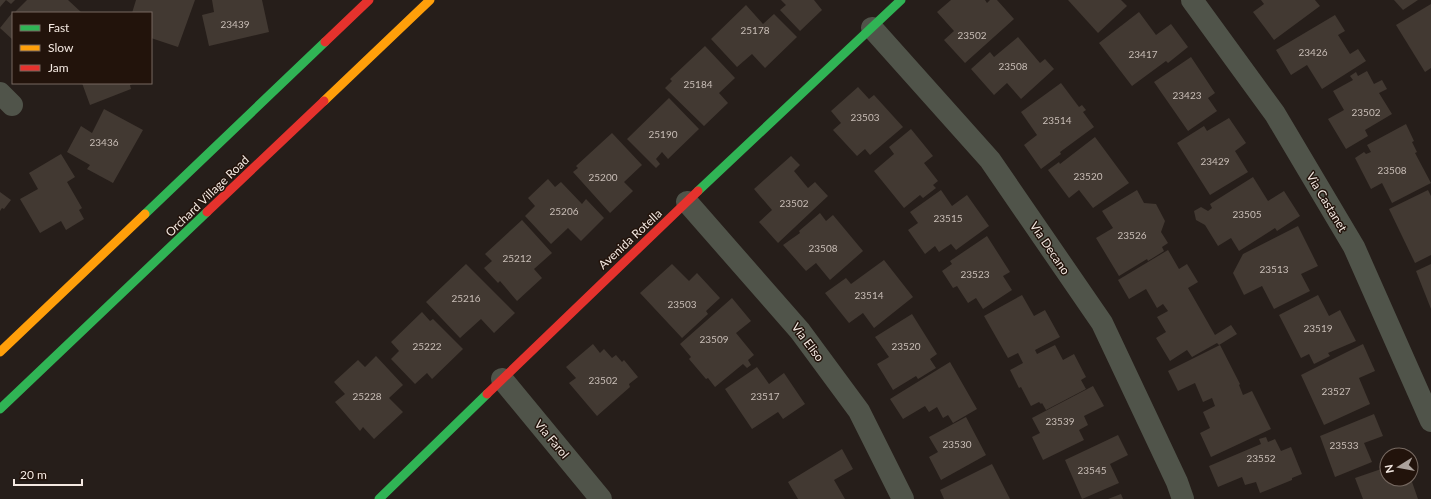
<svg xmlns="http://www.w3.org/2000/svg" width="1431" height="499" font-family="Lato,sans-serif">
<rect width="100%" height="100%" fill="#261e1a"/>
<!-- building -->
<g fill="#423932">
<path d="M0,0H15L11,4L6,0L0,7Z"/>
<path d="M27,0H68L82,13H14Z"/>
<path d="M136,0H195L178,47L151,38V13H132Z"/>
<path d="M212,0H262L269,32L209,46L202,15L214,12Z"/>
<path d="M781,0H814L822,10L800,31L780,10L786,5Z"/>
<path d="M951,0H985L987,3L990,0H997L1014,19L965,63L944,40L954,31L937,12Z"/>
<path d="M1068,0H1121L1127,6L1098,33Z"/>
<path d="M1261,0H1315L1320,6L1274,40L1253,12L1264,4Z"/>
<path d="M1394,0H1418L1403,10Z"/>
<path d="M1431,4V68L1425,72L1396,25Z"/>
<path d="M746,5L763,24L774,14L797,37L765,68L752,54L737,67L711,39Z"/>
<path d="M1139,12L1156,35L1171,24L1188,47L1168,63L1166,61L1132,86L1099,43Z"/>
<path d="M12,13L13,14V40L0,28Z"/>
<path d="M1335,15L1345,31L1338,35L1350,54L1358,49L1366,61L1322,89L1307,65L1291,75L1276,50Z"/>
<path d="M1018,37L1040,63L1045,59L1054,69L1021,99L1007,83L994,95L971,69L990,52L994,57Z"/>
<path d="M705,46L735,78L719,93L728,103L704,126L665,88L672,81L670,79Z"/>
<path d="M1191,57L1215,93L1208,98L1217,111L1188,131L1154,82Z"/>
<path d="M1367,71L1374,84L1382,80L1387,89L1379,93L1392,114L1365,130L1368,136L1346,149L1328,119L1344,110L1333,91L1353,80L1350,76L1356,72L1358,76Z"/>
<path d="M82,83H135L130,85L131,89L90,105Z"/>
<path d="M1061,83L1079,107L1082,105L1086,110L1083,112L1094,127L1060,152L1061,154L1041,169L1024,145L1037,135L1021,112Z"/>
<path d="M858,87L869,99L874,95L903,127L870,155L865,149L857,156L833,130L841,123L831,111Z"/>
<path d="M669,98L699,129L668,159L662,152L656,159L660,164L656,168L627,139Z"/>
<path d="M104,109L143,130L113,183L87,169L90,165L67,152L81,126L92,133Z"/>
<path d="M1229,118L1246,143L1235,151L1248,172L1210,195L1177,143L1204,126L1207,131Z"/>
<path d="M1406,124L1414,141L1412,142L1417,152L1415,153L1431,183L1392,203L1382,183L1371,189L1355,158L1364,152L1366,154L1371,152L1367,145Z"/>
<path d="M911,129L933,156L924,163L938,181L933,185L936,188L923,198L920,195L904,208L874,171L894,154L889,147Z"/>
<path d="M612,133L642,165L624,182L633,191L610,213L573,172L578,168L576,166Z"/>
<path d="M1095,137L1129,183L1093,208L1079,190L1069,198L1048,170L1059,162L1060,164Z"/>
<path d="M61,154L75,177L67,182L82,208L79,210L84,219L66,230L61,221L40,233L20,199L38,189L29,173Z"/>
<path d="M791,156L800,165L794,171L808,188L815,182L828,196L778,243L759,222L772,210L754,189Z"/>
<path d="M1253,177L1268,201L1284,191L1300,216L1277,231L1275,228L1239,251L1231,238L1218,246L1205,225L1196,220L1194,211L1201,207L1208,211L1212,208L1210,204Z"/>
<path d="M548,179L555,187L561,182L582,204L586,199L604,218L581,241L568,228L551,244L525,216L535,206L528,198Z"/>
<path d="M941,190L952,206L967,195L989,226L956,250L951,244L939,252L935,246L925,254L908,230L918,223L910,212Z"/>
<path d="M1137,190L1144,203L1156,204L1165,221L1161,232L1168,243L1162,247L1164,251L1148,261L1147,259L1119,276L1096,238L1113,228L1102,211Z"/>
<path d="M1428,190L1431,196V255L1415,263L1389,209Z"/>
<path d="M0,192L11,200L4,209L2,208L0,211Z"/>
<path d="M820,213L826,221L833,215L863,251L830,280L816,263L806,271L783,245L800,233L799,231Z"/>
<path d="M522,220L552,253L534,269L542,278L517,301L500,281L498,283L484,268L492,261L485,254Z"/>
<path d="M1298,226L1318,266L1301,274L1310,291L1274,309L1262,286L1244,295L1233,273L1243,254Z"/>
<path d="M987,236L1010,272L1003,276L1012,290L983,309L976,298L968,303L957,286L953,288L942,271L952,264L950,261Z"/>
<path d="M1168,250L1179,269L1187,264L1198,282L1188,288L1215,335L1231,325L1237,334L1219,345L1217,343L1192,357L1187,350L1170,361L1156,338L1166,332L1157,317L1168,311L1163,304L1157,308L1146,289L1129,299L1118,280Z"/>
<path d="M884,260L913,297L874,328L863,313L849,323L825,293L846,278L851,284Z"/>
<path d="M466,264L515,313L494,333L481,319L460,338L426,302Z"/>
<path d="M672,264L689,281L697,273L720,298L706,311L708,314L682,338L640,293Z"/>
<path d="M1431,264V309L1416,271Z"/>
<path d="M1022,295L1034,316L1045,310L1060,337L1035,350L1037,354L1055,345L1063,360L1074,354L1086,377L1081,380L1086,389L1046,410L1042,403L1041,404L1039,402L1031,406L1021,387L1019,388L1010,370L1023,363L1018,353L1008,358L984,316Z"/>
<path d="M1318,295L1329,316L1340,310L1356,341L1328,353L1330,356L1314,364L1309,354L1301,358L1279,315Z"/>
<path d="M732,298L751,321L736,333L754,355L748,360L751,365L747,368L743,364L715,387L708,378L706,379L689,359L691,357L680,344Z"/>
<path d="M422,312L430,321L433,319L463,349L432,379L427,373L415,384L391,359L399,351L391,342Z"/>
<path d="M912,314L937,354L930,359L936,368L918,379L916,376L893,390L877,364L889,357L875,337Z"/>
<path d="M593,344L600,353L604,349L612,358L616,355L622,362L624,360L638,377L629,384L630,387L597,416L569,383L576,378L566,367Z"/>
<path d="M1363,344L1375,371L1359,378L1370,404L1324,425L1301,375Z"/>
<path d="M1220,345L1240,384L1239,385L1243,395L1252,391L1271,429L1211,457L1200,433L1210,428L1203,412L1215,406L1212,398L1203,402L1195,383L1178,391L1168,371Z"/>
<path d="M376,356L403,385L389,398L403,412L374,439L363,427L360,431L335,402L345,394L334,382L358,360L365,367Z"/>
<path d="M950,362L977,409L953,423L948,415L943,418L937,407L929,412L925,406L903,419L890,399Z"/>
<path d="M757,367L769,384L784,373L805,404L783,419L778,412L752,429L725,389Z"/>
<path d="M1093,386L1104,406L1084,416L1088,425L1079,430L1084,440L1043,460L1032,437L1040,433L1032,418Z"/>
<path d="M1374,414L1383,436L1364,443L1372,462L1335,477L1320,436Z"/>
<path d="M966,417L986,455L941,480L929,457L938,452L929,437Z"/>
<path d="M1118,435L1128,455L1110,464L1119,483L1082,499L1065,460Z"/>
<path d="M1266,437L1268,442L1275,439L1281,451L1291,447L1302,474L1292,478V480L1260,493L1256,482L1245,485L1242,477L1218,487L1209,466L1261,444L1259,439Z"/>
<path d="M842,449L853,469L834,480L845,499H798L788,482Z"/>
<path d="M992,464L1010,499H944L940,490Z"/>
<path d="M1387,467V479H1400L1401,482L1411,479L1418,499H1363L1355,478Z"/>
<path d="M1121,494L1123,499H1108Z"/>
</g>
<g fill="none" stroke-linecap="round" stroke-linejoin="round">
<!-- street -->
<g stroke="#50544a" stroke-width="22">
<path d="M1192,0L1275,114L1354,247L1431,421"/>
<path d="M872,28L990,160L1102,323L1177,482L1183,499"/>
<path d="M0,93L12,105"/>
<path d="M687,202L800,331L859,411L903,499"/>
<path d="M502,379L601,499"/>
</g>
<!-- fast -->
<g stroke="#30b455" stroke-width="9">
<path d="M698,191L901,0"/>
<path d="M145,214L325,42"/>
<path d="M0,409L207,212"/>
<path d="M379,499L487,394"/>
</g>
<!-- slow -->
<g stroke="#ff9f0a" stroke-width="9">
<path d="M324,101L430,0"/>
<path d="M0,352L145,214"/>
</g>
<!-- jam -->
<g stroke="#e5322d" stroke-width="9">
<path d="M325,42L369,0"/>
<path d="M207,212L324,101"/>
<path d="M487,394L698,191"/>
</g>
</g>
<g text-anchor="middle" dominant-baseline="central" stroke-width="3" stroke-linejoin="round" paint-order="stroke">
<!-- number labels -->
<g font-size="10" fill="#c8bdb6">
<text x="235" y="24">23439</text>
<text x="755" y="30">25178</text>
<text x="972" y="35">23502</text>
<text x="1313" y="52">23426</text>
<text x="1143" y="54">23417</text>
<text x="1013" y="66">23508</text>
<text x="698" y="84">25184</text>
<text x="1187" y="95">23423</text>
<text x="1366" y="112">23502</text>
<text x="865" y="117">23503</text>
<text x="1057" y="120">23514</text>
<text x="663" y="134">25190</text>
<text x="104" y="142">23436</text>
<text x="1215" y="161">23429</text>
<text x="1392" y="170">23508</text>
<text x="1088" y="176">23520</text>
<text x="603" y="177">25200</text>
<text x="794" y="203">23502</text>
<text x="564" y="211">25206</text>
<text x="1247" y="214">23505</text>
<text x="948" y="218">23515</text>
<text x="1132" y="235">23526</text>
<text x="823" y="248">23508</text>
<text x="517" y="258">25212</text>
<text x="1274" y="269">23513</text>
<text x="975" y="274">23523</text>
<text x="869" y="295">23514</text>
<text x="466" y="298">25216</text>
<text x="682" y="304">23503</text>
<text x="1318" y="328">23519</text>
<text x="714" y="339">23509</text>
<text x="427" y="346">25222</text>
<text x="906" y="346">23520</text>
<text x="603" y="380">23502</text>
<text x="1336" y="391">23527</text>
<text x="367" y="396">25228</text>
<text x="765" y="396">23517</text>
<text x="1060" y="421">23539</text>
<text x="957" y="444">23530</text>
<text x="1344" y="445">23533</text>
<text x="1261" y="458">23552</text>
<text x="1092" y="470">23545</text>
</g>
<!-- street labels -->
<g font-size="12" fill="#f4e9e2" stroke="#22130b">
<text transform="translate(207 196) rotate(-44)">Orchard Village Road</text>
<text transform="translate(1327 202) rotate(59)">Via Castanet</text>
<text transform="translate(630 239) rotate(-43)">Avenida Rotella</text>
<text transform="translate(1050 248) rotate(56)">Via Decano</text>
<text transform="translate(808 342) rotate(53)">Via Eliso</text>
<text transform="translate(552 439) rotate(50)">Via Farol</text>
</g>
</g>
<!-- legend -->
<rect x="12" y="12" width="140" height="72" fill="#22130b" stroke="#766961"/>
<rect x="20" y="25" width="20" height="6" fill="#30b455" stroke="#766961"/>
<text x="48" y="32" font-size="12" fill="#f4e9e2">Fast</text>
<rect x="20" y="45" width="20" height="6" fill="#ff9f0a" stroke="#766961"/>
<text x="48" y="52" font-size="12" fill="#f4e9e2">Slow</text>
<rect x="20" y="65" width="20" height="6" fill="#e5322d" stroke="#766961"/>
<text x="48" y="72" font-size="12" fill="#f4e9e2">Jam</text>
<!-- north arrow -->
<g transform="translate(1399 467) rotate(259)"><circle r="19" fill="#22130b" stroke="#766961"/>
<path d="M0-3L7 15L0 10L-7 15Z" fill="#aca29c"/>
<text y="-6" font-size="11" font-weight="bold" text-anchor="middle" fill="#f4e9e2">N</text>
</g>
<!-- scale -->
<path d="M14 479v6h68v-6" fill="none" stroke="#f4e9e2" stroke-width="2"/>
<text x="20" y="479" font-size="12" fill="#f4e9e2" stroke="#22130b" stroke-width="3" paint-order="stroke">20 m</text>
</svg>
